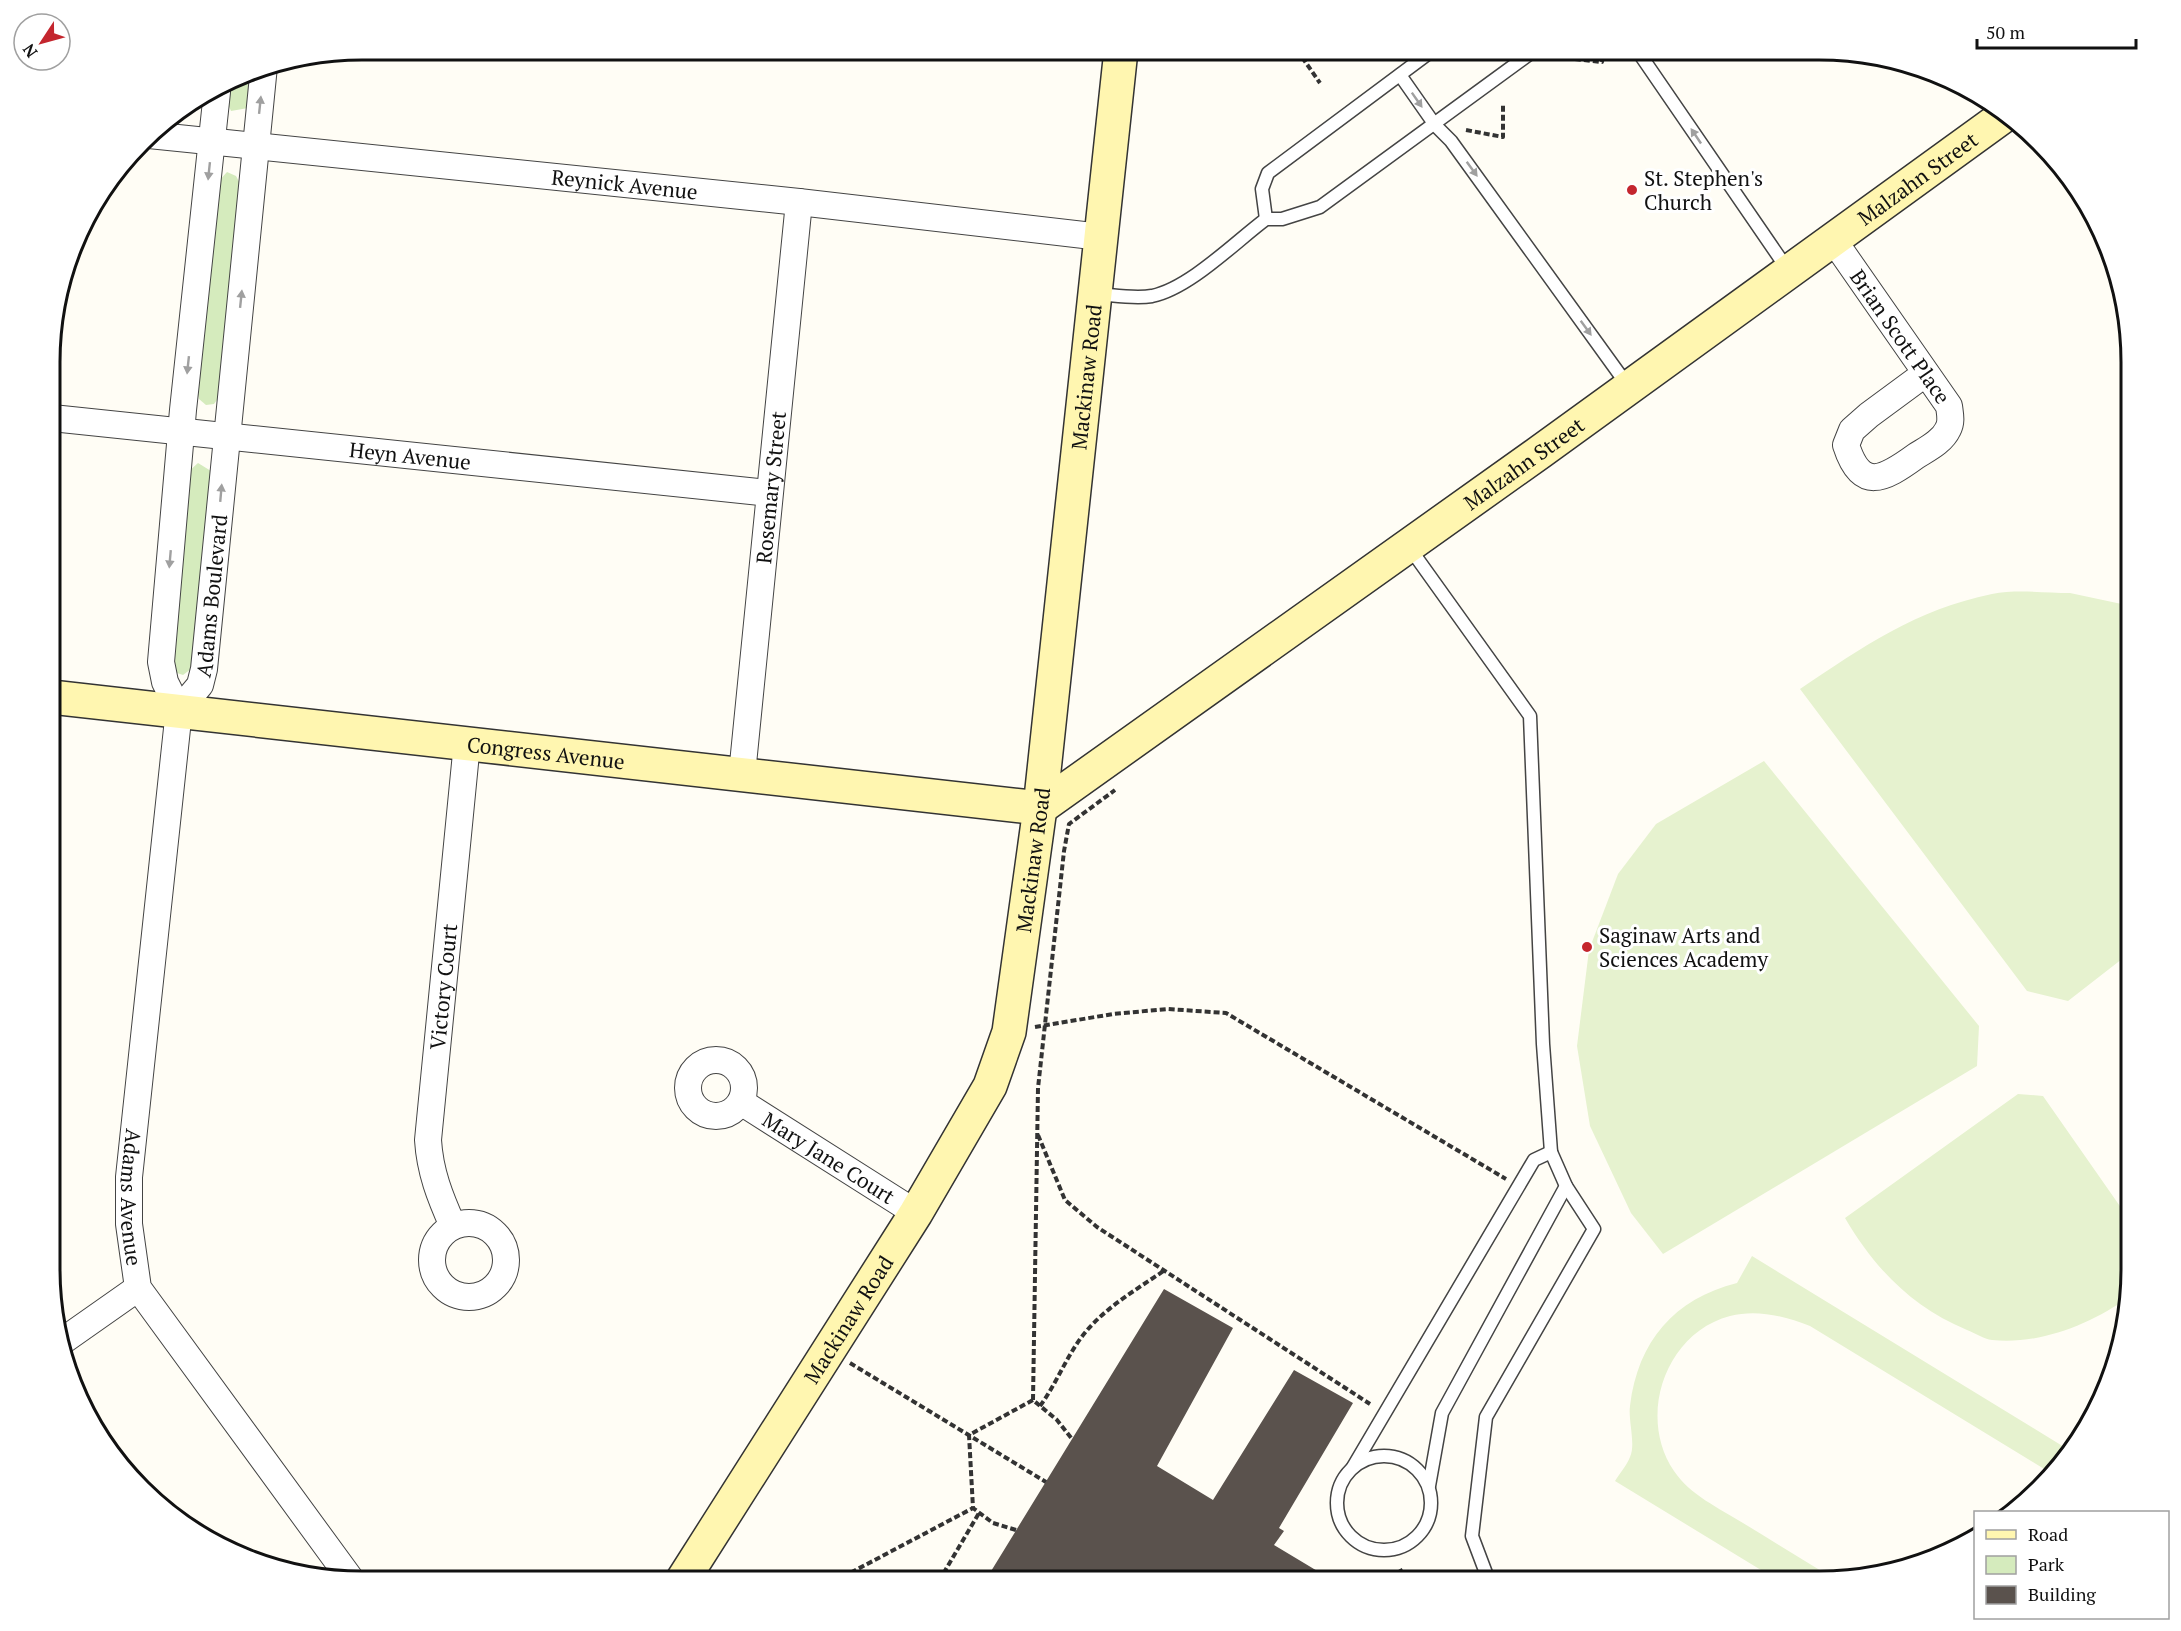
<svg xmlns="http://www.w3.org/2000/svg" width="2181" height="1631" font-family="'PT Serif',serif">
<rect width="100%" height="100%" fill="#fffdf5"/>
<!-- green -->
<g fill="#d5ebbd">
<path d="M253,71L248,108L231,111L227,102L226,86Z"/>
<path d="M227,172L236,176L242,187L219,397L214,404L206,405L199,399L197,389L218,182Z"/>
<path d="M198,463L211,471L195,666L183,675L174,672L170,661L187,473Z"/>
</g>
<!-- pitch -->
<g fill="#e6f2cf">
<path d="M2070,593L2131,606V952L2068,1001L2027,991L1800,689C1864,646 1915,610 1992,594C2016,589 2046,593 2070,593Z"/>
<path d="M1764,761L1979,1026L1977,1066L1663,1254L1631,1213L1590,1126L1577,1046L1589,950L1618,874L1656,824Z"/>
<path d="M2018,1094L2043,1096L2131,1222V1290L2129,1297C2091,1324 2040,1345 1992,1340C1984,1339 1975,1333 1967,1330C1912,1307 1875,1269 1845,1218Z"/>
<path d="M1752,1256L2069,1450L2054,1475L1810,1326C1784,1316 1757,1309 1730,1316C1665,1333 1637,1417 1674,1471C1690,1495 1719,1508 1743,1523C1774,1542 1805,1561 1836,1580L1779,1581L1615,1481C1620,1473 1627,1465 1630,1457C1636,1444 1628,1421 1630,1406C1638,1341 1674,1299 1737,1283Z"/>
</g>
<!-- building -->
<path fill="#5a524d" d="M1164,1289L1233,1328L1157,1466L1213,1500L1294,1370L1353,1403L1279,1528L1284,1531L1274,1545L1334,1581H985Z"/>
<g fill="none" stroke-linecap="round" stroke-linejoin="round">
<defs>
<g id="lane">
<path d="M1637,50L1788,270"/>
<path d="M1400,75L1435,125L1451,141L1628,386"/>
<path d="M1266,219L1262,189L1268,173L1433,50"/>
<path d="M1096,294C1113,295 1134,299 1152,296C1190,288 1235,242 1266,219H1282L1320,207L1535,50"/>
<path d="M1409,547L1530,716L1543,1044L1551,1152L1566,1186L1594,1229L1486,1417L1472,1536L1489,1581"/>
<circle cx="1384" cy="1503" r="47"/>
<path d="M1353,1467L1534,1160L1551,1152"/>
<path d="M1429,1486L1442,1413L1566,1186"/>
</g>
<g id="street">
<path id="s1" d="M149,135L799,202L1101,237"/>
<path id="s2" d="M1832,238L1949,406C1950,414 1952,422 1948,429C1942,442 1927,449 1916,456C1883,480 1861,492 1846,445L1852,430L1869,415L1926,373"/>
<path id="s3" d="M52,418L769,493"/>
<path id="s4" d="M179,710L129,1177V1224L138,1288L352,1581"/>
<path id="s5" d="M179,710L200,685L204,669L264,66"/>
<path d="M179,710L165,682L161,662L183,410L217,92"/>
<path id="s6" d="M742,774L799,202"/>
<circle cx="716" cy="1088" r="28"/>
<path id="s7" d="M741,1102L916,1213"/>
<circle cx="469" cy="1260" r="37"/>
<path id="s8" d="M453,1226C440,1197 430,1172 428,1140L467,743"/>
<path d="M64,1340L138,1288"/>
</g>
<g id="secondary">
<path id="s9" d="M51,697L1040,808"/>
<path id="s10" d="M1040,808L1540,452L2005,115"/>
<path id="s11" d="M682,1581L916,1213L990,1086L1009,1032L1040,808L1121,50"/>
</g>
</defs>
<!-- lane casing -->
<use href="#lane" stroke="#444" stroke-width="15"/>
<!-- street casing -->
<use href="#street" stroke="#444" stroke-width="28"/>
<!-- secondary casing -->
<use href="#secondary" stroke="#333" stroke-width="36"/>
<!-- path -->
<g stroke="#333" stroke-width="4" stroke-dasharray="6 3" stroke-linecap="butt">
<path d="M1297,50L1320,83"/>
<path d="M1566,58L1602,62L1604,50"/>
<path d="M1466,130L1503,137V104"/>
<path d="M1035,1027L1113,1014L1168,1009L1226,1013L1506,1179"/>
<path d="M1038,1135L1065,1200L1097,1227L1370,1404"/>
<path d="M850,1363L1046,1482"/>
<path d="M1033,1400L1038,1088L1064,851L1069,824L1115,790"/>
<path d="M1040,1406C1054,1387 1063,1365 1076,1345C1097,1312 1133,1292 1165,1270"/>
<path d="M1016,1530L993,1523L973,1508L969,1435L1033,1400L1057,1420L1072,1439"/>
<path d="M1400,1569L1406,1581"/>
<path d="M835,1581L973,1508"/>
<path d="M939,1581L979,1513"/>
</g>
<!-- lane -->
<use href="#lane" stroke="#fff" stroke-width="12"/>
<!-- street -->
<use href="#street" stroke="#fff" stroke-width="26"/>
<!-- secondary -->
<use href="#secondary" stroke="#fff6b0" stroke-width="33"/>
</g>
<!-- one-way arrows -->
<defs><path id="oneway-solid" d="M-6-.8H1V-3.2L6.5 0L1 3.2V.8H-6Z" transform="scale(1.5)"/></defs>
<g fill="#a0a0a0">
<use href="#oneway-solid" transform="translate(1417 100) rotate(55)"/>
<use href="#oneway-solid" transform="translate(260 105) rotate(-84)"/>
<use href="#oneway-solid" transform="translate(1696 136) rotate(-124)"/>
<use href="#oneway-solid" transform="translate(1472 169) rotate(54)"/>
<use href="#oneway-solid" transform="translate(209 171) rotate(96)"/>
<use href="#oneway-solid" transform="translate(241 299) rotate(-84)"/>
<use href="#oneway-solid" transform="translate(1586 328) rotate(54)"/>
<use href="#oneway-solid" transform="translate(188 365) rotate(96)"/>
<use href="#oneway-solid" transform="translate(221 493) rotate(-85)"/>
<use href="#oneway-solid" transform="translate(170 559) rotate(95)"/>
</g>
<!-- markers -->
<g fill="#c4262e" stroke="#fff" stroke-width="2">
<circle cx="1632" cy="190" r="6"/>
<circle cx="1587" cy="947" r="6"/>
</g>
<g text-anchor="middle" dominant-baseline="central" stroke-width="6" stroke-linejoin="round" paint-order="stroke">
<!-- poi labels -->
<g font-size="21" fill="#111" stroke="#fff" text-anchor="start">
<text x="1644" y="178">St. Stephen's<tspan x="1644" dy="24">Church</tspan></text>
<text x="1599" y="935">Saginaw Arts and<tspan x="1599" dy="24">Sciences Academy</tspan></text>
</g>
<!-- street labels -->
<g font-size="21" fill="#111" stroke="#fff">
<text stroke="none"><textPath href="#s10" startOffset="1080">Malzahn Street</textPath></text>
<text stroke="none"><textPath href="#s1" startOffset="478">Reynick Avenue</textPath></text>
<text stroke="none"><textPath href="#s2" startOffset="120">Brian Scott Place</textPath></text>
<text stroke="none"><textPath href="#s11" startOffset="1300">Mackinaw Road</textPath></text>
<text stroke="none"><textPath href="#s3" startOffset="360">Heyn Avenue</textPath></text>
<text stroke="none"><textPath href="#s10" startOffset="594">Malzahn Street</textPath></text>
<text stroke="none"><textPath href="#s6" startOffset="288">Rosemary Street</textPath></text>
<text stroke="none"><textPath href="#s5" startOffset="123">Adams Boulevard</textPath></text>
<text stroke="none"><textPath href="#s9" startOffset="498">Congress Avenue</textPath></text>
<text stroke="none"><textPath href="#s11" startOffset="814">Mackinaw Road</textPath></text>
<text stroke="none"><textPath href="#s8" startOffset="244">Victory Court</textPath></text>
<text stroke="none"><textPath href="#s7" startOffset="104">Mary Jane Court</textPath></text>
<text stroke="none"><textPath href="#s4" startOffset="490">Adams Avenue</textPath></text>
<text stroke="none"><textPath href="#s11" startOffset="310">Mackinaw Road</textPath></text>
</g>
</g>
<!-- crop -->
<path d="M0 0H2181V1631H0ZM362 60H1819A302 302 0 0 1 2121 362V1269A302 302 0 0 1 1819 1571H362A302 302 0 0 1 60 1269V362A302 302 0 0 1 362 60Z" fill="#fff" fill-rule="evenodd"/>
<path fill="none" stroke="#111" stroke-width="3" d="M362 60H1819A302 302 0 0 1 2121 362V1269A302 302 0 0 1 1819 1571H362A302 302 0 0 1 60 1269V362A302 302 0 0 1 362 60Z"/>
<!-- legend -->
<rect x="1974" y="1511" width="195" height="108" fill="#ffffff" stroke="#a0a0a0" stroke-width="1.5"/>
<rect x="1986" y="1530" width="30" height="9" fill="#fff6b0" stroke="#a0a0a0" stroke-width="1.5"/>
<text x="2028" y="1541" font-size="18" fill="#111111">Road</text>
<rect x="1986" y="1556" width="30" height="18" fill="#d5ebbd" stroke="#a0a0a0" stroke-width="1.5"/>
<text x="2028" y="1571" font-size="18" fill="#111111">Park</text>
<rect x="1986" y="1586" width="30" height="18" fill="#5a524d" stroke="#a0a0a0" stroke-width="1.5"/>
<text x="2028" y="1601" font-size="18" fill="#111111">Building</text>
<!-- north arrow -->
<g transform="translate(42 42) rotate(234)"><circle r="28" fill="#ffffff" stroke="#a0a0a0" stroke-width="1.5"/>
<path d="M0-4.5L10 22L0 15L-10 22Z" fill="#c4262e"/>
<text y="-9" font-size="16" font-weight="bold" text-anchor="middle" fill="#111111">N</text>
</g>
<!-- scale -->
<path d="M1977 39v9h159v-9" fill="none" stroke="#111111" stroke-width="3"/>
<text x="1986" y="39" font-size="18" fill="#111111" stroke="#ffffff" stroke-width="4.5" paint-order="stroke">50 m</text>
</svg>
